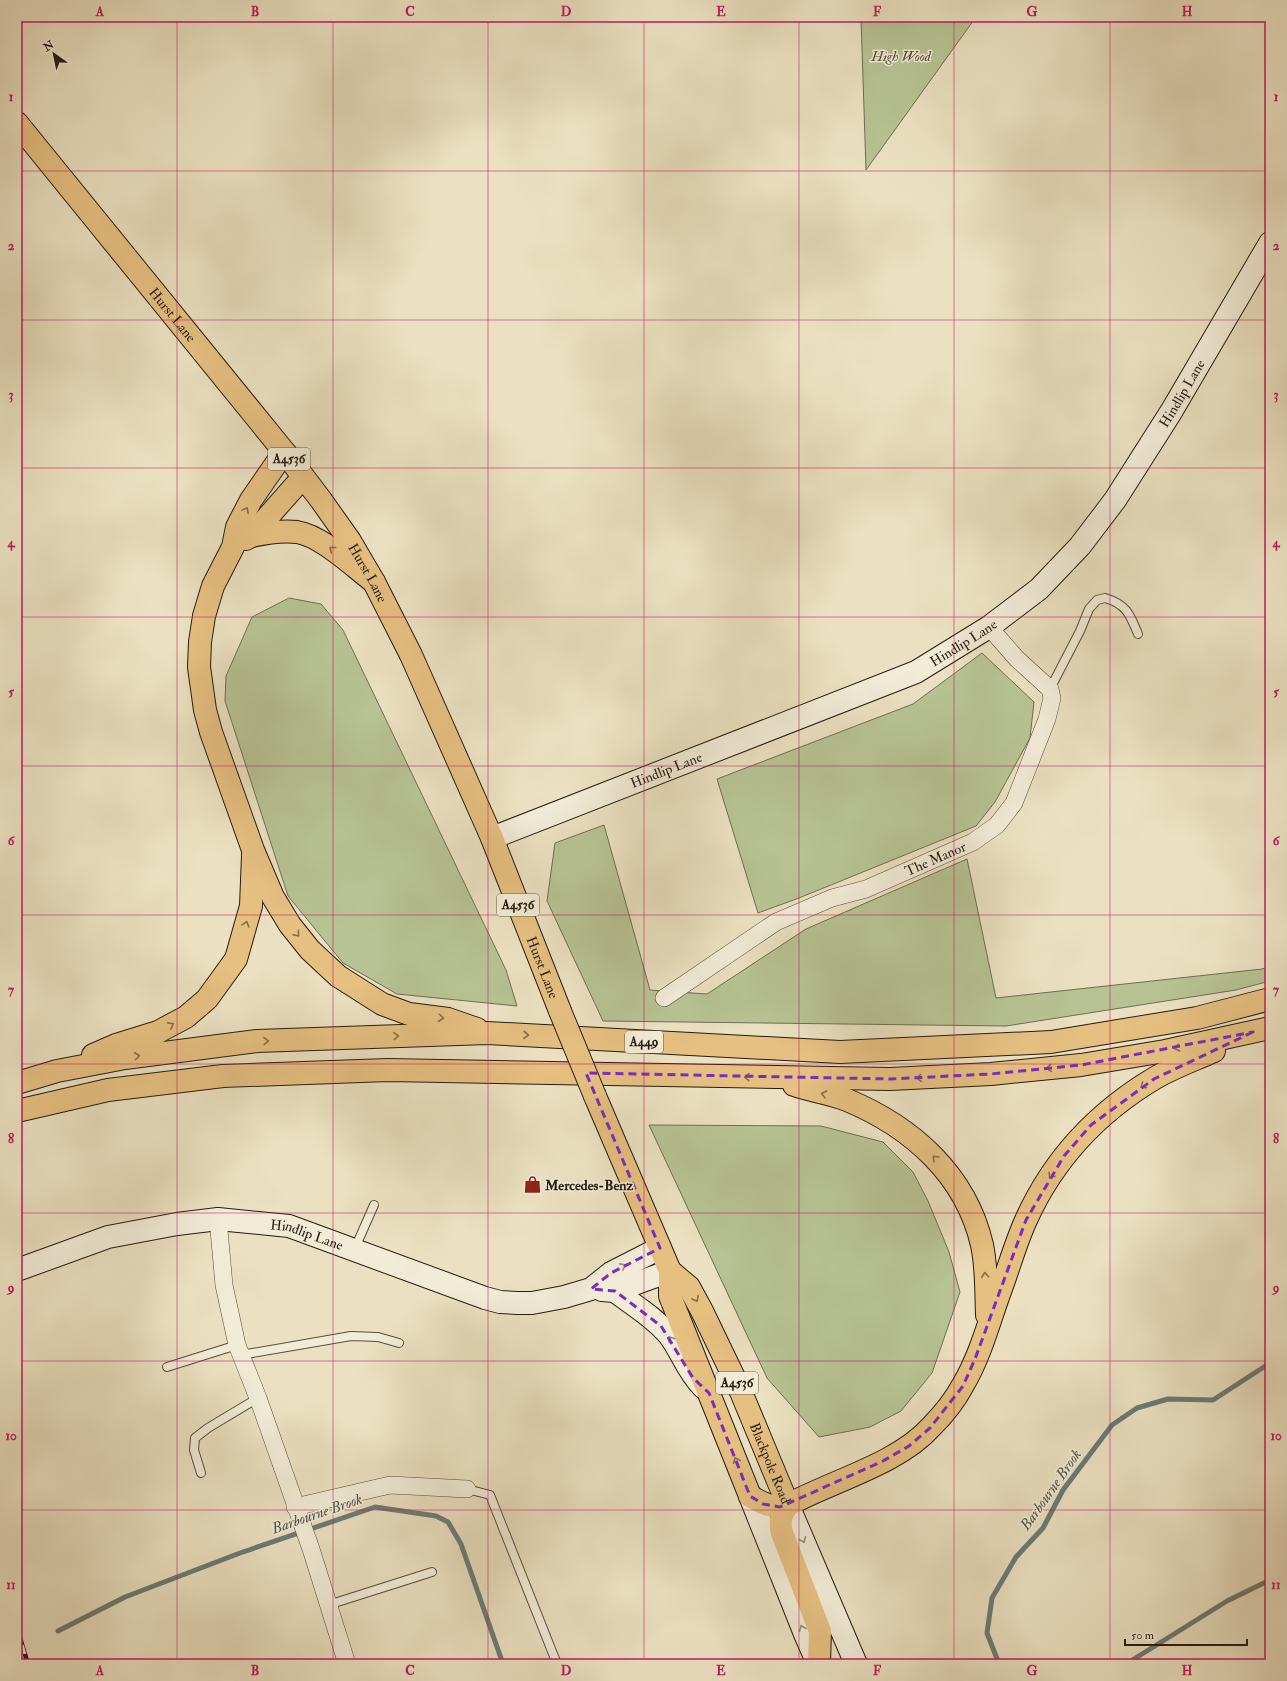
<svg xmlns="http://www.w3.org/2000/svg" width="1287" height="1681" font-family="'IM FELL Double Pica',serif">
<rect width="100%" height="100%" fill="#ebe1c2"/>
<filter id="stains"><feTurbulence type="fractalNoise" baseFrequency=".005" numOctaves="4"/><feColorMatrix values="0 0 0 0 .2 0 0 0 0 .09 0 0 0 0 .02 0 0 0 .5 -.17"/></filter>
<radialGradient id="worn" r=".72"><stop offset=".6" stop-color="#630" stop-opacity="0"/><stop offset="1" stop-color="#630" stop-opacity=".3"/></radialGradient>
<!-- green -->
<g fill="#b7c394" stroke="#6e6f51">
<path d="M861,17H976L866,170Z"/>
<path d="M289,598L321,604L343,630L506,970L517,1006L397,994L343,963L288,896L225,701L226,676L252,617Z"/>
<path d="M982,653L1034,702L1030,738L995,802L976,826L799,898L758,913L717,779L913,704Z"/>
<path d="M604,825L650,990L707,994L806,929L967,859L996,998L1262,969L1270,966V981L1236,990L1006,1026L603,1021L547,901L555,843Z"/>
<path d="M649,1125L821,1126L883,1142L913,1172L928,1201L949,1252L960,1292L932,1373L901,1411L870,1427L819,1437L767,1378Z"/>
</g>
<g fill="none" stroke-linecap="round" stroke-linejoin="round">
<!-- stream -->
<g stroke="#6c7c75" stroke-width="5">
<path d="M58,1631L125,1597L240,1553L375,1507L436,1516L448,1522L461,1544L503,1664"/>
<path d="M999,1664L987,1633L992,1598L1016,1557L1043,1528L1063,1490L1112,1425L1137,1408L1168,1399L1213,1400L1270,1363"/>
<path d="M1126,1664L1227,1601L1270,1580"/>
</g>
<defs>
<g id="lane">
<path d="M1050,689L1080,631L1089,609L1097,600L1105,598C1126,604 1130,614 1138,634"/>
<path d="M355,1248L374,1205"/>
<path d="M241,1355L351,1336L378,1337L399,1343"/>
<path d="M167,1367L237,1345"/>
<path d="M201,1473L194,1450L195,1438L208,1428L258,1398"/>
<path d="M467,1489L490,1495L557,1664"/>
<path d="M328,1605L432,1572"/>
</g>
<g id="street">
<path id="s1" d="M664,998L776,922L832,898L866,889L973,842L997,825L1014,803L1047,719L1052,698L1050,689L1017,659L989,627"/>
<path d="M218,1219L224,1285L237,1345L258,1398L311,1549L347,1664"/>
<path d="M295,1507L390,1485L467,1489"/>
</g>
<g id="secondary">
<path id="s2" d="M492,838L916,672L989,627L1039,589L1080,546L1115,500L1171,412L1270,243"/>
<path id="s3" d="M17,1270L108,1237L177,1224L218,1219L289,1226L485,1298L500,1302L517,1303H532L564,1297L591,1289L611,1273L660,1248"/>
<path d="M602,1290L615,1291L670,1271"/>
<path d="M615,1291C633,1305 654,1317 669,1335C682,1352 687,1371 703,1387"/>
<path d="M750,1496L805,1634L818,1664"/>
<path d="M788,1505L856,1664"/>
</g>
<g id="primary">
<path id="s4" d="M17,123L286,454L321,500L350,541L374,582L411,655L492,838L560,1011"/>
<path d="M595,1096L670,1271V1296L750,1496"/>
<path id="s5" d="M670,1271L689,1287L702,1311L741,1392L788,1505"/>
</g>
<g id="highway">
<path d="M286,454L278,461L251,500L237,527L233,547L213,586L204,616L200,642L199,667L205,710L211,732L253,850L273,897L290,925L310,950L338,976L382,1004L409,1014L448,1019L477,1029"/>
<path d="M251,536C265,533 282,530 297,532C322,536 353,566 374,582"/>
<path d="M246,539L251,536L303,477"/>
<path d="M93,1055L116,1045L158,1032L186,1017L207,999L236,959L251,906L253,855"/>
<path d="M17,1083L57,1071L125,1058L257,1041L487,1033L840,1052L1051,1042L1197,1018L1270,999"/>
<path d="M794,1085C811,1091 830,1093 847,1100C912,1127 966,1175 982,1245C987,1268 986,1292 987,1315"/>
<path d="M17,1111L108,1090L223,1076L388,1070L890,1079L991,1074L1081,1065L1165,1051L1270,1028"/>
<path d="M750,1496C763,1504 773,1509 788,1505C832,1481 898,1464 931,1427C943,1415 955,1400 963,1385C979,1358 988,1326 998,1297C1008,1271 1015,1244 1026,1220C1053,1160 1098,1112 1155,1078C1174,1067 1194,1060 1214,1051"/>
<path d="M788,1505C781,1515 779,1521 782,1533L820,1631L819,1664"/>
</g>
</defs>
<!-- lane casing -->
<use href="#lane" stroke="#574c3b" stroke-width="10"/>
<!-- street casing -->
<use href="#street" stroke="#574c3b" stroke-width="18"/>
<!-- secondary casing -->
<use href="#secondary" stroke="#261b0e" stroke-width="24"/>
<!-- primary casing -->
<use href="#primary" stroke="#261b0e" stroke-width="24"/>
<!-- highway casing -->
<use href="#highway" stroke="#261b0e" stroke-width="24"/>
<!-- lane -->
<use href="#lane" stroke="#f2ecd7" stroke-width="8"/>
<!-- street -->
<use href="#street" stroke="#f2ecd7" stroke-width="17"/>
<!-- secondary -->
<use href="#secondary" stroke="#f2ecd7" stroke-width="22"/>
<!-- primary -->
<use href="#primary" stroke="#e6c081" stroke-width="22"/>
<!-- highway -->
<use href="#highway" stroke="#e6c081" stroke-width="22"/>
<defs>
<g id="rail">
<path d="M17,1628L28,1664"/>
<path d="M17,1661L18,1664"/>
</g>
</defs>
<!-- rail casing -->
<use href="#rail" stroke="#261b0e" stroke-width="4.5"/>
<!-- rail -->
<use href="#rail" stroke="#f2ecd7" stroke-width="3" stroke-dasharray="9" stroke-linecap="butt"/>
<defs>
<path id="primary-bridge" d="M560,1011L595,1096"/>
</defs>
<!-- primary-bridge casing -->
<use href="#primary-bridge" stroke="#261b0e" stroke-width="24" stroke-linecap="butt"/>
<!-- primary-bridge -->
<use href="#primary-bridge" stroke="#e6c081" stroke-width="22"/>
</g>
<!-- one-way arrows -->
<defs><path id="oneway-chevron" d="M-2-3.5L2.5 0L-2 3.5" fill="none" stroke-width="1.6" stroke-linecap="round" stroke-linejoin="round"/></defs>
<g stroke="#866e48">
<use href="#oneway-chevron" transform="translate(246 510) rotate(-62)"/>
<use href="#oneway-chevron" transform="translate(332 549) rotate(-141)"/>
<use href="#oneway-chevron" transform="translate(246 924) rotate(-74)"/>
<use href="#oneway-chevron" transform="translate(297 934) rotate(50)"/>
<use href="#oneway-chevron" transform="translate(441 1018) rotate(7)"/>
<use href="#oneway-chevron" transform="translate(171 1025) rotate(-28)"/>
<use href="#oneway-chevron" transform="translate(526 1035) rotate(3)"/>
<use href="#oneway-chevron" transform="translate(396 1036) rotate(-2)"/>
<use href="#oneway-chevron" transform="translate(266 1041) rotate(-2)"/>
<use href="#oneway-chevron" transform="translate(1177 1048) rotate(168)"/>
<use href="#oneway-chevron" transform="translate(137 1056) rotate(-7)"/>
<use href="#oneway-chevron" transform="translate(1049 1068) rotate(175)"/>
<use href="#oneway-chevron" transform="translate(747 1077) rotate(-178)"/>
<use href="#oneway-chevron" transform="translate(919 1078) rotate(177)"/>
<use href="#oneway-chevron" transform="translate(1143 1086) rotate(146)"/>
<use href="#oneway-chevron" transform="translate(824 1094) rotate(-166)"/>
<use href="#oneway-chevron" transform="translate(935 1158) rotate(-135)"/>
<use href="#oneway-chevron" transform="translate(1051 1176) rotate(123)"/>
<use href="#oneway-chevron" transform="translate(985 1275) rotate(-95)"/>
<use href="#oneway-chevron" transform="translate(696 1299) rotate(61)"/>
<use href="#oneway-chevron" transform="translate(736 1460) rotate(-112)"/>
</g>
<g stroke="#968e7d">
<use href="#oneway-chevron" transform="translate(623 1266) rotate(-28)"/>
<use href="#oneway-chevron" transform="translate(671 1339) rotate(-124)"/>
<use href="#oneway-chevron" transform="translate(803 1540) rotate(67)"/>
<use href="#oneway-chevron" transform="translate(802 1628) rotate(-112)"/>
</g>
<!-- marked area -->
<path fill="none" stroke="#7b2cbf" stroke-width="3" stroke-dasharray="8 5" stroke-linejoin="round" d="M1253,1032L1154,1079L1091,1125L1064,1156L1026,1220L975,1359L963,1386L930,1428L909,1446L883,1461L780,1507L763,1504L750,1496L709,1393L693,1378L661,1326L615,1291L591,1289L611,1273L660,1248L586,1073L890,1079L991,1074L1081,1065Z"/>
<!-- grid -->
<path fill="none" stroke="#c2185b" stroke-width="1" stroke-opacity="0.55" d="M177,17V1664M333,17V1664M488,17V1664M644,17V1664M799,17V1664M954,17V1664M1110,17V1664M17,171H1270M17,320H1270M17,468H1270M17,617H1270M17,766H1270M17,915H1270M17,1064H1270M17,1213H1270M17,1361H1270M17,1510H1270"/>
<!-- icons -->
<defs>
<symbol id="shop-bare" viewBox="-9 -9 18 18"><path d="M-5-2.5h2.3a2.7 3.5 0 0 1 5.4 0H5L5.5 6h-11ZM-1.5-2.5h3a1.5 2.3 0 0 0-3 0Z" fill="#8f2418" stroke="#f2ecd7" stroke-width="2.5" paint-order="stroke"/></symbol>
</defs>
<g fill-rule="evenodd">
<use href="#shop-bare" x="520" y="1172" width="25" height="25"/>
</g>
<g text-anchor="middle" dominant-baseline="central" stroke-width="3" stroke-linejoin="round" paint-order="stroke">
<!-- shield labels -->
<g fill="#f2ecd7" stroke="#635a4a" stroke-width="1">
<rect x="268" y="448" width="42" height="22" rx="3"/>
<rect x="497" y="894" width="42" height="22" rx="3"/>
<rect x="625" y="1031" width="38" height="22" rx="3"/>
<rect x="716" y="1372" width="42" height="22" rx="3"/>
</g>
<g font-size="13" font-weight="bold" fill="#261b0e">
<text x="289" y="459">A4536</text>
<text x="518" y="905">A4536</text>
<text x="644" y="1042">A449</text>
<text x="737" y="1383">A4536</text>
</g>
<!-- park labels -->
<g font-size="14" font-style="italic" fill="#524d36" stroke="#f2ecd7">
<text x="901" y="56">High Wood</text>
</g>
<!-- street labels -->
<g font-size="14" fill="#261b0e" stroke="#f2ecd7">
<text stroke="none"><textPath href="#s4" startOffset="247">Hurst Lane</textPath></text>
<text stroke="none"><textPath href="#s2" startOffset="847">Hindlip Lane</textPath></text>
<text stroke="none"><textPath href="#s4" startOffset="571">Hurst Lane</textPath></text>
<text stroke="none"><textPath href="#s2" startOffset="511">Hindlip Lane</textPath></text>
<text stroke="none"><textPath href="#s2" startOffset="187">Hindlip Lane</textPath></text>
<text stroke="none"><textPath href="#s1" startOffset="307">The Manor</textPath></text>
<text stroke="none"><textPath href="#s4" startOffset="1003">Hurst Lane</textPath></text>
<text stroke="none"><textPath href="#s3" startOffset="299">Hindlip Lane</textPath></text>
<text stroke="none"><textPath href="#s5" startOffset="219">Blackpole Road</textPath></text>
</g>
<!-- poi labels -->
<g font-size="14" font-weight="bold" fill="#261b0e" stroke="#f2ecd7" text-anchor="start">
<text x="545" y="1185">Mercedes-Benz</text>
</g>
<!-- water labels -->
<g font-size="15" font-style="italic" fill="#4f534a" stroke="#f2ecd7">
<text transform="translate(1051 1490) rotate(-55)">Barbourne Brook</text>
<text transform="translate(317 1514) rotate(-19)">Barbourne Brook</text>
</g>
</g>
<!-- margin -->
<rect width="1287" height="1681" fill="none" stroke="#ebe1c2" stroke-width="44"/>
<!-- north arrow -->
<g transform="translate(54 54) rotate(327)" stroke="#f2ecd7" stroke-width="3" paint-order="stroke">
<path d="M0-3L7 15L0 10L-7 15Z" fill="#261b0e"/>
<text y="-6" font-size="11" font-weight="bold" text-anchor="middle" fill="#261b0e">N</text>
</g>
<!-- scale -->
<path d="M1125 1639v6h122v-6" fill="none" stroke="#261b0e" stroke-width="2"/>
<text x="1131" y="1639" font-size="12" fill="#261b0e" stroke="#f2ecd7" stroke-width="3" paint-order="stroke">50 m</text>
<rect x="22" y="22" width="1243" height="1637" fill="none" stroke="#c2185b" stroke-width="1.5"/>
<g font-size="13" text-anchor="middle" font-weight="bold" fill="#c2185b">
<text x="100" y="16">A</text>
<text x="255" y="16">B</text>
<text x="410" y="16">C</text>
<text x="566" y="16">D</text>
<text x="721" y="16">E</text>
<text x="877" y="16">F</text>
<text x="1032" y="16">G</text>
<text x="1187" y="16">H</text>
<text x="11" y="101">1</text>
<text x="1276" y="101">1</text>
<text x="11" y="250">2</text>
<text x="1276" y="250">2</text>
<text x="11" y="399">3</text>
<text x="1276" y="399">3</text>
<text x="11" y="547">4</text>
<text x="1276" y="547">4</text>
<text x="11" y="696">5</text>
<text x="1276" y="696">5</text>
<text x="11" y="845">6</text>
<text x="1276" y="845">6</text>
<text x="11" y="994">7</text>
<text x="1276" y="994">7</text>
<text x="11" y="1143">8</text>
<text x="1276" y="1143">8</text>
<text x="11" y="1292">9</text>
<text x="1276" y="1292">9</text>
<text x="11" y="1440">10</text>
<text x="1276" y="1440">10</text>
<text x="11" y="1589">11</text>
<text x="1276" y="1589">11</text>
<text x="100" y="1675">A</text>
<text x="255" y="1675">B</text>
<text x="410" y="1675">C</text>
<text x="566" y="1675">D</text>
<text x="721" y="1675">E</text>
<text x="877" y="1675">F</text>
<text x="1032" y="1675">G</text>
<text x="1187" y="1675">H</text>
</g>
<rect width="100%" height="100%" filter="url(#stains)"/>
<rect width="100%" height="100%" fill="url(#worn)"/>
</svg>
